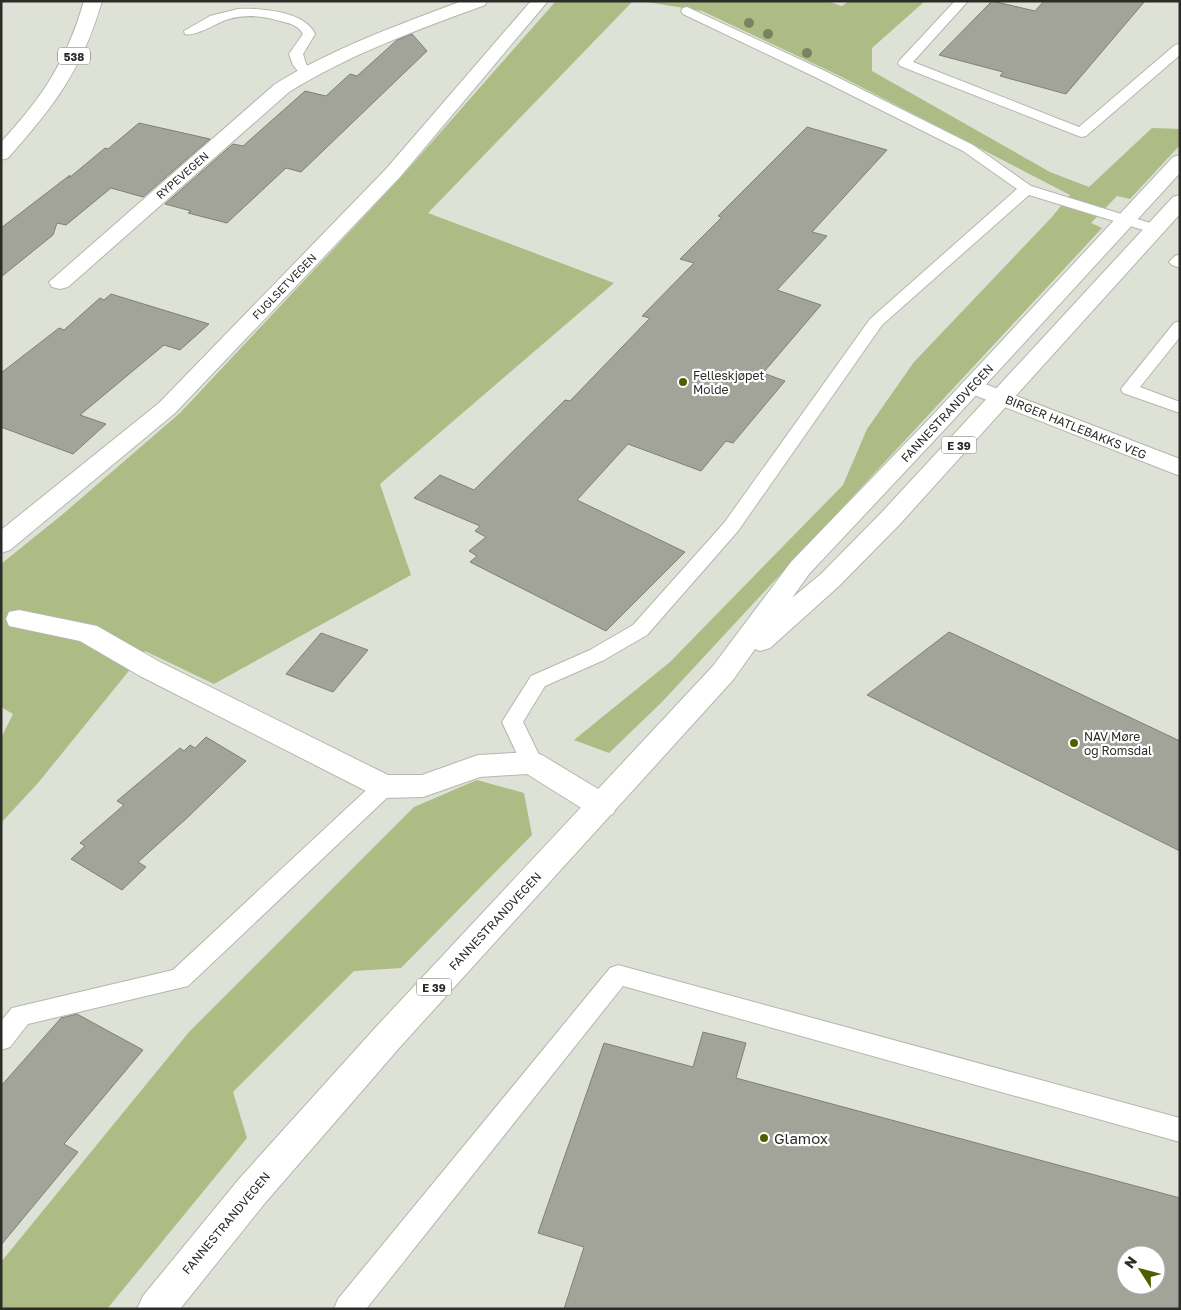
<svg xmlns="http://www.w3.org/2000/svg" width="1181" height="1310" font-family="'Golos Text',sans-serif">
<rect width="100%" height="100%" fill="#dee1d6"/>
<!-- green -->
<g fill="#adbb84">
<path d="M556,1H633L428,213L614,283L380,484L411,575L214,684L145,651L38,783L1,823V738L13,714L1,707V564L63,514L180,413L403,175Z"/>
<path d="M641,1H827L842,6L849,1H925L872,48V71L1050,172L1089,187L1152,128L1180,129V145L1130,199L1117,196L1091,223L1102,228L662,702L609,753L574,740L670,662L843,485L867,429L914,362L1051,218L1070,195L840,76L702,11Z"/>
<path d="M477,780L524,793L532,835L401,968L354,971L233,1092L247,1138L107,1309H1V1262L189,1032L414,807Z"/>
</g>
<!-- building -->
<g fill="#a2a49a" stroke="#7e8178" fill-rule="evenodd">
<path d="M992,1L1035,11L1044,1H1145L1066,94L1000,76L1003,72L939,55Z"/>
<path d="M412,34L427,51L301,172L286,168L227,223L188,213L191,211L165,204L233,144L243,146L305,91L326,96L350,74L357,76L397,40Z"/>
<path d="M139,123L210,139L143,197L111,188L66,225L57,223L53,235L1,277V228L70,175L69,178L105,148L108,149Z"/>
<path d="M807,127L887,150L812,232L827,236L777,290L821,305L763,373L785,381L733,443L726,441L701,471L628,444L577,500L685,552L606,631L470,562L477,556L469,551L486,537L475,531L480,526L414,498L440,475L474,490L565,400L570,401L650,318L642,316L694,263L680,259L722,217L718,216Z"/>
<path d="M111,294L209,324L180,350L164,345L80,415L106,424L73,454L1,427V373L59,328L64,330L100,298L104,300Z"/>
<path d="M949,632L1180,741V851L867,695Z"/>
<path d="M321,633L368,650L333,692L286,674Z"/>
<path d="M206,737L246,761L187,818L138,862L146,867L122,890L71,859L85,846L80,843L124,805L117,801L180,748L184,751L190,745L195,748Z"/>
<path d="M77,1014L143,1050L64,1144L78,1152L1,1245V1086L61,1018Z"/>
<path d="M703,1032L746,1043L736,1078L1180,1198V1309H564L584,1247L538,1233L604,1043L693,1067ZM1126,1255H1156V1285H1126Z"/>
</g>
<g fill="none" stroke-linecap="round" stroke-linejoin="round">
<defs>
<g id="lane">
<path d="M955,1H968L913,62L1079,127L1175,45L1180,44V55L1086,136L1081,137L900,66L898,63L900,60Z"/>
<path d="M687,7L827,72L973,145L1031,186L1160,226L1163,229L1160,232H1150L1029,195L882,325L738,531L647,635L604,660L545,686L523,722L543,763L540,769L532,771L524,769L502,722L531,676L590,650L633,625L724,523L870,319L1017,189L963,151L817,78L683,14L681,11L683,8Z"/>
<path d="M238,9C260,8 305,11 315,34L303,54L306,64L313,72L311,75H301L293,65L289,54L303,34C299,25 288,23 280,21C263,16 246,14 229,19C217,22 197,37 185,34L184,31L210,16Z"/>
<path d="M1180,254V268L1172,265L1169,262L1175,256Z"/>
<path d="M1180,321V337L1140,387L1180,402V413L1123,393L1121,389L1174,323Z"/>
<path d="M384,779L392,781L395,787L392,793L188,986L28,1024L10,1047L1,1050V1021L12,1008L173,970L376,781Z"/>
<path d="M618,965L1180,1118V1142L623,986L366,1309H334L338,1299L610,968Z"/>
</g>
<g id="street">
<path d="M462,1H487L485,5C417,30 350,54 289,92L68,287L60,289L52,287L49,282L275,84C334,48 398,25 462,1Z"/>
<path d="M531,1H548L400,177L175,413L10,550L1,553V530L159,403L386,169Z"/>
<path d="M972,379L1180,459V476L964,391L960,386L964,381Z"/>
<path d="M19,610L97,626L160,662L388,775H422L478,755L532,752L542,755L613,798L617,806L613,814L602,818L591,814L527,774L480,777L423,797L384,798L374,795L140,676L80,641L9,626L6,619L9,612Z"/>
</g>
<path id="primary" d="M84,1H102C82,70 54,106 8,158L1,160V142C43,97 67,60 84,1Z"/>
<path id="highway" d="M1180,155V173L945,429L809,574L792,598L821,574L882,512L1173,197L1180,195V214L900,524L839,586L770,648L760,651L755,649L733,680L400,1047L265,1203L180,1309H137L143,1296L239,1179L376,1027L713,666L791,562L929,419L1173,157Z"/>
</defs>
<!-- lane casing -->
<use href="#lane" stroke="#b4b7ad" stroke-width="2"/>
<!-- street casing -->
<use href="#street" stroke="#b4b7ad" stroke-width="2"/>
<!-- primary casing -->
<use href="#primary" stroke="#b4b7ad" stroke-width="2"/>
<!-- highway casing -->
<use href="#highway" stroke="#b4b7ad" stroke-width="2"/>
<!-- lane -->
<use href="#lane" fill="#fff" fill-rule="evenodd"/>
<!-- street -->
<use href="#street" fill="#fff" fill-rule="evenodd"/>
<!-- primary -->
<use href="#primary" fill="#fff" fill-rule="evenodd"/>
<!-- highway -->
<use href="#highway" fill="#fff" fill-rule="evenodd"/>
</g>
<!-- trees -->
<g fill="#7c8161">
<circle cx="749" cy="23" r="5"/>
<circle cx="768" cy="34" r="5"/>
<circle cx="807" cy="53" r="5"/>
</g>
<!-- markers -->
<g fill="#4f5e00" stroke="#fff" stroke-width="2">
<circle cx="683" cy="382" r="5"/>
<circle cx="1074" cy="743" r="5"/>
<circle cx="764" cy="1138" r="5"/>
</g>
<g text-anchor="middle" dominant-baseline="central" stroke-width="4.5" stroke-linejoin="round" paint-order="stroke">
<!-- shield labels -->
<g fill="#fff" stroke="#6b6b68" stroke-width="1">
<rect x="58" y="47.5" width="32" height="17" rx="4"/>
<rect x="941.5" y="436.5" width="35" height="17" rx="4"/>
<rect x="416.5" y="978.5" width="35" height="17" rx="4"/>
</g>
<g font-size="11" font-weight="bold" fill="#2b2c28">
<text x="74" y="56">538</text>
<text x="959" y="445">E 39</text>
<text x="434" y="987">E 39</text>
</g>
<!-- far-street labels -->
<g font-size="11" fill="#2b2c28" stroke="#fff">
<text transform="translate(182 175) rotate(-41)">RYPEVEGEN</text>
<text transform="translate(284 286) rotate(-46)">FUGLSETVEGEN</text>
</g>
<!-- poi labels -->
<g font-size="12" fill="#2b2c28" stroke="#fff" text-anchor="start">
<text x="693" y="375">Felleskjøpet<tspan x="693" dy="14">Molde</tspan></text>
<text x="1084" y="736">NAV Møre<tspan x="1084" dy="14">og Romsdal</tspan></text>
</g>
<!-- street labels -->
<g font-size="12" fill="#2b2c28" stroke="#fff">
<text transform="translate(947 413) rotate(-47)">FANNESTRANDVEGEN</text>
<text transform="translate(1076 427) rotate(22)">BIRGER HATLEBAKKS VEG</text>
<text transform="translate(495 921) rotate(-47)">FANNESTRANDVEGEN</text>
<text transform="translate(226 1223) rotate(-50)">FANNESTRANDVEGEN</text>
</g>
<!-- near-poi labels -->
<g font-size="15" fill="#2b2c28" stroke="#fff" text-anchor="start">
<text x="774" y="1138">Glamox</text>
</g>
</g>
<!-- border -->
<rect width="1181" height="1310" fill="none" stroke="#2b2c28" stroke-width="5"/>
<!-- north arrow -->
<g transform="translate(1141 1270) rotate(306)"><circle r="24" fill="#ffffff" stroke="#aaaba9"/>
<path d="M0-4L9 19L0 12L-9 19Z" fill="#4f5e00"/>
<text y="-8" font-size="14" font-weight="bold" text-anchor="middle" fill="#2b2c28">N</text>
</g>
</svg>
